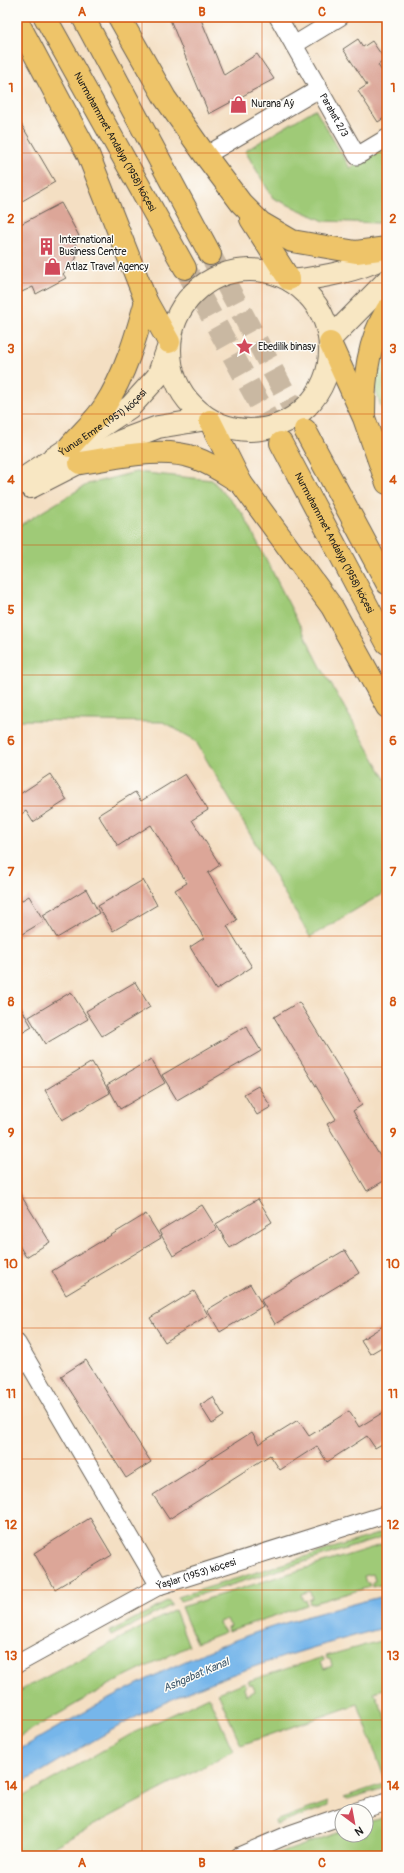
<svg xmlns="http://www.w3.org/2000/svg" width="404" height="1873" font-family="Pangolin,sans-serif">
<rect width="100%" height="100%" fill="#fdfcf7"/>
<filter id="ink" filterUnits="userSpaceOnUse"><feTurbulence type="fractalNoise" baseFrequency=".025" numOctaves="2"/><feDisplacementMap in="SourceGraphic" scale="8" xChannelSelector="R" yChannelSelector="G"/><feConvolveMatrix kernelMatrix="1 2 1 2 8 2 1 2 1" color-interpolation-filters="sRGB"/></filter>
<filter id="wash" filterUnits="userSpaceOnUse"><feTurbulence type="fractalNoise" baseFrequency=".012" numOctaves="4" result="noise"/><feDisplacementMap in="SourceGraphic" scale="16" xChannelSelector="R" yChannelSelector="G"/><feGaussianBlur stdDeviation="0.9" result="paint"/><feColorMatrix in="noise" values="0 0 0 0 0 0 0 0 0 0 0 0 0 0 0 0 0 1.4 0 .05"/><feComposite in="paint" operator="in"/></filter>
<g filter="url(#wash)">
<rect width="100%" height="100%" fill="#f4dfc3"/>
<!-- green -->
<g fill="#9fca77" stroke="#5e734a">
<path d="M315,109L350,168L387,146V218L378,223L324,221L273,198L245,151Z"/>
<path d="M387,329V425L374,386Z"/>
<path d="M136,472L212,480L243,514L321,667L387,781V891L310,937L195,740L163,722L17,720V527L88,484Z"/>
<path d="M387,1531V1536L180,1601L178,1597Z"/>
<path d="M387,1543V1583L373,1587L372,1582L375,1581L373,1574L364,1576L366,1583H369L370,1587L310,1604L309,1599L312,1598L310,1591L301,1594L303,1601L306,1600L307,1605L228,1631L227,1627L230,1626L227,1619L219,1622L221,1629H224L225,1632L196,1643L181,1607Z"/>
<path d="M169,1601L172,1605L111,1636L109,1632Z"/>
<path d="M175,1610L189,1646L109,1685L17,1738V1692Z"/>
<path d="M387,1639V1688L374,1692L387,1720V1787L348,1799L344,1797L386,1783L358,1704L241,1745L218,1693L245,1682L246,1686L244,1688L246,1695L255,1691L252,1684L250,1685L248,1681L323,1657L324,1660L321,1661L324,1669L332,1666L330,1659H327L326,1656Z"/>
<path d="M209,1697L233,1751L36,1856H17V1800L133,1733Z"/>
<path d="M328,1802V1806L276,1825L275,1821Z"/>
<path d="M387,1816V1856H273L342,1831V1835H366V1823Z"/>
</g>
<!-- water -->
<path fill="#76b6ea" stroke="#496983" d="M387,1595V1627C319,1645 251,1665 186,1693C127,1718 72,1754 17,1786V1751C86,1710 155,1672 230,1642C281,1622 334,1609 387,1595Z"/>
<g id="blocks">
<!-- building -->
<g fill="#dca698">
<path d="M169,17H200L224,75L257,54L274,79L209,114Z"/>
<path d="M358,39L363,47L372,41L385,60L378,65L387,79V116L378,122L358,91L367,85L343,49Z"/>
<path d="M17,117L55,182L17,204Z"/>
<path d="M61,203L79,236L74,240L77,252L76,259L63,274L66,278L36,294L33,287L17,294V226Z"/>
<path d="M50,774L67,800L33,822L26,811L17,817V796Z"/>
<path d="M185,774L208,810L192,820L220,865L208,873L237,920L227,926L252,967L216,990L190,947L204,938L175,890L187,883L151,825L118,846L98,815L135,792L141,801Z"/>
<path d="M143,880L157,905L113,931L98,906Z"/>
<path d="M86,889L99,913L57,938L43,915Z"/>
<path d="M29,896L44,921L17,937V903Z"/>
<path d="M135,982L150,1007L102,1036L86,1011Z"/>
<path d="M71,992L88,1019L45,1044L29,1017Z"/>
<path d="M17,1001L32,1027L17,1036Z"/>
<path d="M299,1002L362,1105L353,1111L387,1168V1179L367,1191L327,1124L336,1119L274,1017Z"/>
<path d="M246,1026L261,1051L177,1100L162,1075Z"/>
<path d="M151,1059L165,1083L120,1109L107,1085Z"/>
<path d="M92,1062L110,1093L62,1120L45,1090Z"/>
<path d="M258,1086L271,1107L257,1115L244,1094Z"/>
<path d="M17,1189L50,1242L26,1257L17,1242Z"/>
<path d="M258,1199L272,1222L230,1248L216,1224Z"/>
<path d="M202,1205L217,1229L173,1256L159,1231Z"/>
<path d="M146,1214L161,1238L66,1295L52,1271Z"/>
<path d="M345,1250L359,1273L275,1324L261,1300Z"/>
<path d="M250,1284L263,1306L220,1332L207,1310Z"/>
<path d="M194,1291L208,1315L165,1342L150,1318Z"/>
<path d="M383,1326L387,1333V1344L370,1354L361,1340Z"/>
<path d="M86,1360L151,1462L126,1478L61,1376Z"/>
<path d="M213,1397L224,1416L212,1424L200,1405Z"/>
<path d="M387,1410V1441L375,1448L367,1436L327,1462L317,1446L280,1470L270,1455L169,1519L153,1495L252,1432L259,1444L298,1420L309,1436L349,1411L359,1427Z"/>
<path d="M90,1518L112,1555L55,1589L34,1553Z"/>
</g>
</g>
</g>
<g filter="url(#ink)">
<use href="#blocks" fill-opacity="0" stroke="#686056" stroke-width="1"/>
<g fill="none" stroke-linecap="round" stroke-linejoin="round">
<!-- primary-tunnel -->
<g stroke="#c9b8a2" stroke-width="22" stroke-dasharray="22 11" stroke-linecap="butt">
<path d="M210,254L305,430"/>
<path d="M185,268L281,443"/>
</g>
<defs>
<g id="street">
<path id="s1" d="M278,17L357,156L387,138"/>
<path d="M294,45L340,17"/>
<path d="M215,150L319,89"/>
<path d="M17,1343L159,1586"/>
<path id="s2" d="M17,1664L159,1586L387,1514"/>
<path d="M357,1811L387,1802"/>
<path d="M239,1856L290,1834L342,1816"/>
</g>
<g id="secondary">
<circle cx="250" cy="350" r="80"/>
<path d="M291,281C325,277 356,271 387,256"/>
<path d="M330,339L387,281"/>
<path id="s3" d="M17,483L130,407L158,376L168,348"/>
<path d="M31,487L121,441L158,427L207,419"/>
</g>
<g id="primary">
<path id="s4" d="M45,17L185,268"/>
<path d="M83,17L210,254"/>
<path d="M119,17L165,98L205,155L241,203L261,223L292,241L356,252L387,248"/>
<path d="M17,21L88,154L146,301L169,342"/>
<path d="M251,219L289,279"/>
<path d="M330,343L364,418L387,483"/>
<path d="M364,413C364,378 368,341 387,310"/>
<path d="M210,421L241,483L332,607L387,707"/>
<path d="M305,430L387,583"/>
<path id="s5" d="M281,443L387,643"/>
<path d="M70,446C81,433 95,421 104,407C125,375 136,337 146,301"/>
<path d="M80,463C116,458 161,446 195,458C212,464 226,474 241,483"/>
</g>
</defs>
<!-- street casing -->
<use href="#street" stroke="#686056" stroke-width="19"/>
<!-- secondary casing -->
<use href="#secondary" stroke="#686056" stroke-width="24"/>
<!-- primary casing -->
<use href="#primary" stroke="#686056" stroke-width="24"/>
<!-- street -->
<use href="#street" stroke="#fff" stroke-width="17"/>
<!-- secondary -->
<use href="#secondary" stroke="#f8e7c3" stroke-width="22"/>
<!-- primary -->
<use href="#primary" stroke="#eec469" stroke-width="22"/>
</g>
</g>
<!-- grid -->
<path fill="none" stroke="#d4530e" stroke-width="1" stroke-opacity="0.55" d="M142,17V1856M262,17V1856M17,153H387M17,283H387M17,414H387M17,545H387M17,675H387M17,806H387M17,936H387M17,1067H387M17,1198H387M17,1328H387M17,1459H387M17,1590H387M17,1720H387"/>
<!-- icons -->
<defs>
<symbol id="shop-bare" viewBox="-9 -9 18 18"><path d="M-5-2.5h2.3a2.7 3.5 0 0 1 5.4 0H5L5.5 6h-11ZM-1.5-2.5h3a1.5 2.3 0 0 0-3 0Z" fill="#d1495b" stroke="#fdfcf7" stroke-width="2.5" paint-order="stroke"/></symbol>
<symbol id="building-bare" viewBox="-9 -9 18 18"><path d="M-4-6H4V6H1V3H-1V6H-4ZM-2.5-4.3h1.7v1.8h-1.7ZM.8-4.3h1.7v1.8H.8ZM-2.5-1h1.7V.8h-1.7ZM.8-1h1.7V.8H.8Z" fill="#d1495b" stroke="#fdfcf7" stroke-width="2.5" paint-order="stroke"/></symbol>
<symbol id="sight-bare" viewBox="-9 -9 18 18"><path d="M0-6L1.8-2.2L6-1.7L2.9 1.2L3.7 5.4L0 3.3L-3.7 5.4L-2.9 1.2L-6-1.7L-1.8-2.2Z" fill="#d1495b" stroke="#fdfcf7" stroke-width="2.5" paint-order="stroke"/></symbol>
</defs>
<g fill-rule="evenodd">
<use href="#shop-bare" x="226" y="92" width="25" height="25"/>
<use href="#building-bare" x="34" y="234" width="25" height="25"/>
<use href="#shop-bare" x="40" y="254" width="25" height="25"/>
<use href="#sight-bare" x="232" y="334" width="25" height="25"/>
</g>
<g text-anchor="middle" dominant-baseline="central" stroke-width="3" stroke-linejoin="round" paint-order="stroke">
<!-- poi labels -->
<g font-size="10" fill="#1c1c1c" stroke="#fdfcf7" text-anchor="start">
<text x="251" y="104">Nurana Aý</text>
<text x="59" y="240">International<tspan x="59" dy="12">Business Centre</tspan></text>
<text x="65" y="267">Atlaz Travel Agency</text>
<text x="258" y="347">Ebedilik binasy</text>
</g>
<!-- street labels -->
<g font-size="10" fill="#1c1c1c" stroke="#fdfcf7">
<text stroke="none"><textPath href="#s1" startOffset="113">Parahat 2/3</textPath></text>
<text stroke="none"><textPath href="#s4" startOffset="143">Nurmuhammet Andalyp (1958) köçesi</textPath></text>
<text stroke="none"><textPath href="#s3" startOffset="105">Ýunus Emre (1951) köçesi</textPath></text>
<text stroke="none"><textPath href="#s5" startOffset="113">Nurmuhammet Andalyp (1958) köçesi</textPath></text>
<text stroke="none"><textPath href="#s2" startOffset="201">Ýaşlar (1953) köçesi</textPath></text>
</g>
<!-- water labels -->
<g font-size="11" font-style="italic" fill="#405a6e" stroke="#fdfcf7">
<text transform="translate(196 1675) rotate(-23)">Ashgabat Kanal</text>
</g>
</g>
<!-- margin -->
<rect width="404" height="1873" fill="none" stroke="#fdfcf7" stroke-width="44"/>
<!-- north arrow -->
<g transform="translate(354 1823) rotate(148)"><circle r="19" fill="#fdfcf7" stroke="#a3a29f"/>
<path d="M0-3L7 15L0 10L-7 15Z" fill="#d1495b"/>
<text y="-6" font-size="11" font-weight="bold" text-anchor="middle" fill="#1c1c1c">N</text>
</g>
<rect x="22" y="22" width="360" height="1829" fill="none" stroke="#d4530e" stroke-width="1.5"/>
<g font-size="13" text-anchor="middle" font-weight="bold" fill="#d4530e">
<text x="82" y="16">A</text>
<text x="202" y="16">B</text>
<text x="322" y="16">C</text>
<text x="11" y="92">1</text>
<text x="393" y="92">1</text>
<text x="11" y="223">2</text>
<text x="393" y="223">2</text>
<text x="11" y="353">3</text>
<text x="393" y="353">3</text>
<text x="11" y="484">4</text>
<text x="393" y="484">4</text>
<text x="11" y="614">5</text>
<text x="393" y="614">5</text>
<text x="11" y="745">6</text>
<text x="393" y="745">6</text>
<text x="11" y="876">7</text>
<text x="393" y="876">7</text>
<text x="11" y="1006">8</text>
<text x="393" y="1006">8</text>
<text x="11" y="1137">9</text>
<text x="393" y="1137">9</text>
<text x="11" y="1268">10</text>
<text x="393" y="1268">10</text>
<text x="11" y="1398">11</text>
<text x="393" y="1398">11</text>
<text x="11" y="1529">12</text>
<text x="393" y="1529">12</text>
<text x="11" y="1660">13</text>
<text x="393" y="1660">13</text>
<text x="11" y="1790">14</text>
<text x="393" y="1790">14</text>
<text x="82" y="1867">A</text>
<text x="202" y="1867">B</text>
<text x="322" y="1867">C</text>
</g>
</svg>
